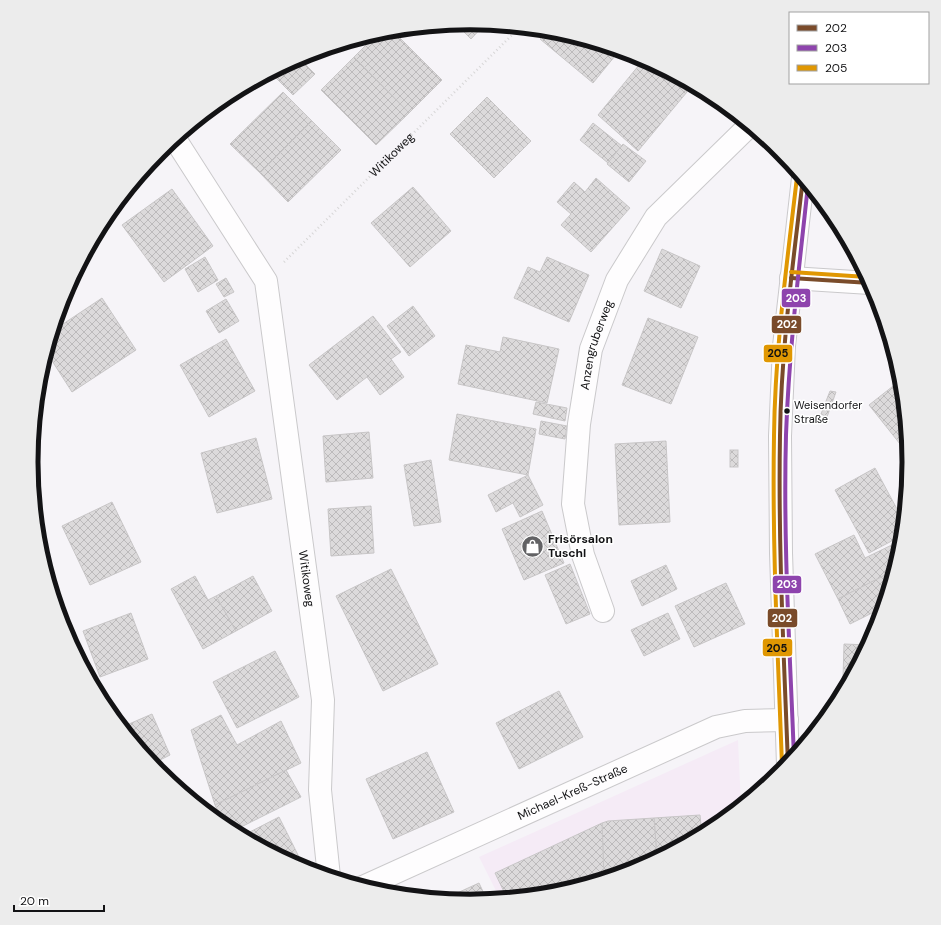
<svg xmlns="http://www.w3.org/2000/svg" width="941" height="925" font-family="'DM Sans',sans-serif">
<defs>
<pattern id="building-cross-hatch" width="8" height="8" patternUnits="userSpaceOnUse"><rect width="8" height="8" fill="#dcdadb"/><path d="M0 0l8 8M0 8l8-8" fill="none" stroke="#bcbabb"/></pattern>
</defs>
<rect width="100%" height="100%" fill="#f6f4f8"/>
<!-- industrial -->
<path fill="#f5ebf6" d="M738,740L741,806L714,828L638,869L556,894L500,899L479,857Z"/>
<!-- building -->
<g fill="url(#building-cross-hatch)" stroke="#c8c6c7">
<path d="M471,23L485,24L471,39L456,24Z"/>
<path d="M385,31H393L442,80L409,113L354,57L378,33Z"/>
<path d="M547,31H556L619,51L593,83L540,39Z"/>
<path d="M354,57L409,113L376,145L321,90Z"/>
<path d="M299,58L315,74L293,95L271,73Z"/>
<path d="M644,59L659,67L687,92L638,151L598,115Z"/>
<path d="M283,92L312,121L260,173L230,144Z"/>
<path d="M487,97L531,141L494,178L450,134Z"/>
<path d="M312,121L341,150L288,202L260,173Z"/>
<path d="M593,123L622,146L608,163L580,140Z"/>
<path d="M623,144L646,161L629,182L607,164Z"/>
<path d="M596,178L630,208L591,252L561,225L571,214L557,202L574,182L585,192Z"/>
<path d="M413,187L451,231L410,267L371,223Z"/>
<path d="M172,189L213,246L164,282L122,225Z"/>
<path d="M662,249L700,266L681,308L644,291Z"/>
<path d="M205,257L218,280L198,292L185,269Z"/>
<path d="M547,257L589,275L569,322L514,298L528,267L540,272Z"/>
<path d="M226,278L234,292L224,297L216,284Z"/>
<path d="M102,298L136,350L72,392L47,353L54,330Z"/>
<path d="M226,299L239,321L219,333L206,311Z"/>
<path d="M413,306L435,336L409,356L387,326Z"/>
<path d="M373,316L401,352L391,359L404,377L380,395L367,377L337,400L309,365Z"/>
<path d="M648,318L698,337L671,404L622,385Z"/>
<path d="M503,337L559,349L547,403L458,384L466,345L500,352Z"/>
<path d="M226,339L255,391L209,417L180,365Z"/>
<path d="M902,379L909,453L908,454L869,405Z"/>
<path d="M830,391L836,392L827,417L821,414Z"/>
<path d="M536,402L567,408L565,421L533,414Z"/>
<path d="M457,414L536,429L528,475L449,460Z"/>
<path d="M541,421L567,426L565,439L539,434Z"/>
<path d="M369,432L373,478L326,482L323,436Z"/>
<path d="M256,438L272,499L217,513L201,453Z"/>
<path d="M666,441L670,522L619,525L615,444Z"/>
<rect x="730" y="450" width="8" height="17"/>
<path d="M431,460L441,522L414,526L404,465Z"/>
<path d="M875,468L904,522L903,535L869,553L835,490Z"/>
<path d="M528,475L543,505L520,517L513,503L496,512L488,495Z"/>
<path d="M112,502L141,562L90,585L62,526Z"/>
<path d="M371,506L374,553L331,556L328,509Z"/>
<path d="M542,511L564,563L524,580L502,529Z"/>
<path d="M854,535L865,558L902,540V548L895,570L838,599L815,554Z"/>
<path d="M570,564L590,614L566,624L545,575Z"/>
<path d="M666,565L677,589L642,606L631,581Z"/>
<path d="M391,569L438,664L383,691L336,596Z"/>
<path d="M895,570L884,607L850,624L838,599Z"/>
<path d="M195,576L208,600L216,596L236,631L203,649L171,589Z"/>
<path d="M253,576L272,611L236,631L216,596Z"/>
<path d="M726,583L745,624L694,647L675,606Z"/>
<path d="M131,613L148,659L100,677L83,631Z"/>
<path d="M668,613L680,639L644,656L631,630Z"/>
<path d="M844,644L869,645L851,678H843Z"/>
<path d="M275,651L299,697L237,728L213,682Z"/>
<path d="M559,691L583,737L519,769L496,723Z"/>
<path d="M152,714L170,755L152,764L122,727Z"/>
<path d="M221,715L237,745L281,721L301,763L215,805L191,730Z"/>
<path d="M427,752L454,812L393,839L366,779Z"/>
<path d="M286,770L301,797L233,831L226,828L215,805Z"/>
<path d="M700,815L702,835L657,859L654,818Z"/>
<path d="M279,817L303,865L300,867L242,836Z"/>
<path d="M654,818L657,859L638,869L604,879L602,823L608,821Z"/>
<path d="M602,823L604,879L556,894L507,898L495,873Z"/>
<path d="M479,883L487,900L470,902L444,899Z"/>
</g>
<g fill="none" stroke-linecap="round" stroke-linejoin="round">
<defs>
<g id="minor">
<path id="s2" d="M175,139L266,281L323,700L320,790L329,877"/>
<path d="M791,278L870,283"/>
<path id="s3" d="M603,611L583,555L573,504L579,424L591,349L617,280L656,217L749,126"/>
<path id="s4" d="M363,887L716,727L745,721L787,720"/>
</g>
<path id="major" d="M788,765L781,553L780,436L784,346L803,178"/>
</defs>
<!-- minor casing -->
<use href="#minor" stroke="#cac9cb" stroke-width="24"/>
<!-- major casing -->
<use href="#major" stroke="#cac9cb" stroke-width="24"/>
<!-- path -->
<path stroke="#d7d6d7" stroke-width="2.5" stroke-dasharray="1 3" stroke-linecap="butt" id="s1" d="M284,262L519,28"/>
<!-- minor -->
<use href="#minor" stroke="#fefdfe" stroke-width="22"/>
<!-- major -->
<use href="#major" stroke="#fefdfe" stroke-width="22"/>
<defs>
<g id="bus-1">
<path d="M791,278L870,283"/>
<path d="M788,765C784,656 778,546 780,436C781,350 793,264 803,178"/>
</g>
<path id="bus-2" d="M794,758C790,651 783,542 786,435C789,351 799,268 808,185"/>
<g id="bus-3">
<path d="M791,272L867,277"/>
<path d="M782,765C778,656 772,546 774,436C775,349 787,263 797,177"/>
</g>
</defs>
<!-- bus-1 casing -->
<use href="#bus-1" stroke="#fff" stroke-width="7"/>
<!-- bus-2 casing -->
<use href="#bus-2" stroke="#fff" stroke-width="7"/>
<!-- bus-3 casing -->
<use href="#bus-3" stroke="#fff" stroke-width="7"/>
<!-- bus-1 -->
<use href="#bus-1" stroke="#7a4b2a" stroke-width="4"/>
<!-- bus-2 -->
<use href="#bus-2" stroke="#8e44ad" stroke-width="4"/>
<!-- bus-3 -->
<use href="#bus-3" stroke="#e09702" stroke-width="4"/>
</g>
<!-- icons -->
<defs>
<symbol id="shop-disc" viewBox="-11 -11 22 22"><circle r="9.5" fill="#626264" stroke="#fff"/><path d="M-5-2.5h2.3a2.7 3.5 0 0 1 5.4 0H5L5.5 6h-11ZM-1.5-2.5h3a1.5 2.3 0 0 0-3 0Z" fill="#fff"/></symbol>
</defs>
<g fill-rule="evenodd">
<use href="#shop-disc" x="520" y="534" width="25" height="25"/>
</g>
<!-- markers -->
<circle fill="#131315" stroke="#fff" stroke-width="1.5" cx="787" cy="411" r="3.5"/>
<g text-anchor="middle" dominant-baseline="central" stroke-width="3" stroke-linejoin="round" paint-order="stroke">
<!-- bus labels -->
<g font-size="11" fill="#131315" stroke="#fff" text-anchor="start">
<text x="794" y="405">Weisendorfer<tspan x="794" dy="14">Straße</tspan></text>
</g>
<!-- street labels -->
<g font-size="12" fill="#131315" stroke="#fff">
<text stroke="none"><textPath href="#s1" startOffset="152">Witikoweg</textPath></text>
<text stroke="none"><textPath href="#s3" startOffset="273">Anzengruberweg</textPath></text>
<text stroke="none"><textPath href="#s2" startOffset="469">Witikoweg</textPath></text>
<text stroke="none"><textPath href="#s4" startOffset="230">Michael-Kreß-Straße</textPath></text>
</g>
<!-- poi labels -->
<g font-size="12" font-weight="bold" fill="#131315" stroke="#fff" text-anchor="start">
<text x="548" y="539">Frisörsalon<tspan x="548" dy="14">Tuschl</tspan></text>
</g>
</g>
<!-- crop -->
<path d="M0 0H941V925H0ZM38 462a432 432 0 1 1 864 0a432 432 0 1 1-864 0Z" fill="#ececec" fill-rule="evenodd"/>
<path fill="none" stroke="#131315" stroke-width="5" d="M38 462a432 432 0 1 1 864 0a432 432 0 1 1-864 0Z"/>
<g stroke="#fff" stroke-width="1.5">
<rect x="781" y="288" width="30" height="20" rx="4" fill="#8e44ad"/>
<rect x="771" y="315" width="31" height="19" rx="4" fill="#7a4b2a"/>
<rect x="763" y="344" width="30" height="19" rx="4" fill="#e09702"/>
<rect x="772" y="575" width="30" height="19" rx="4" fill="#8e44ad"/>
<rect x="767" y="608" width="31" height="20" rx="4" fill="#7a4b2a"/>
<rect x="762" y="638" width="31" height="19" rx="4" fill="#e09702"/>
</g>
<g font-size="11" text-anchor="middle" font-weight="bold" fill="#fff">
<text x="796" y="302">203</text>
<text x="787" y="328">202</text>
<text x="787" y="588">203</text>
<text x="782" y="622">202</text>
</g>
<g font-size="11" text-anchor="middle" font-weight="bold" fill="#111">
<text x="778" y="357">205</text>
<text x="777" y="652">205</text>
</g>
<!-- legend -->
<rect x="789" y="12" width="140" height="72" fill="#ffffff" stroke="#a1a1a1"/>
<rect x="797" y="25" width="20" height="6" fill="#7a4b2a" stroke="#a1a1a1"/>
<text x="825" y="32" font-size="12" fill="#131315">202</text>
<rect x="797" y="45" width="20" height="6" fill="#8e44ad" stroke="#a1a1a1"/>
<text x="825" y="52" font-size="12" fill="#131315">203</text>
<rect x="797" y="65" width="20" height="6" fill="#e09702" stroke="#a1a1a1"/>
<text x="825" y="72" font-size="12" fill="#131315">205</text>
<!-- scale -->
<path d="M14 905v6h90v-6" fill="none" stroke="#131315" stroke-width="2"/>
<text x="20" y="905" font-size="12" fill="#131315" stroke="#ffffff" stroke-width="3" paint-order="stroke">20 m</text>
</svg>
